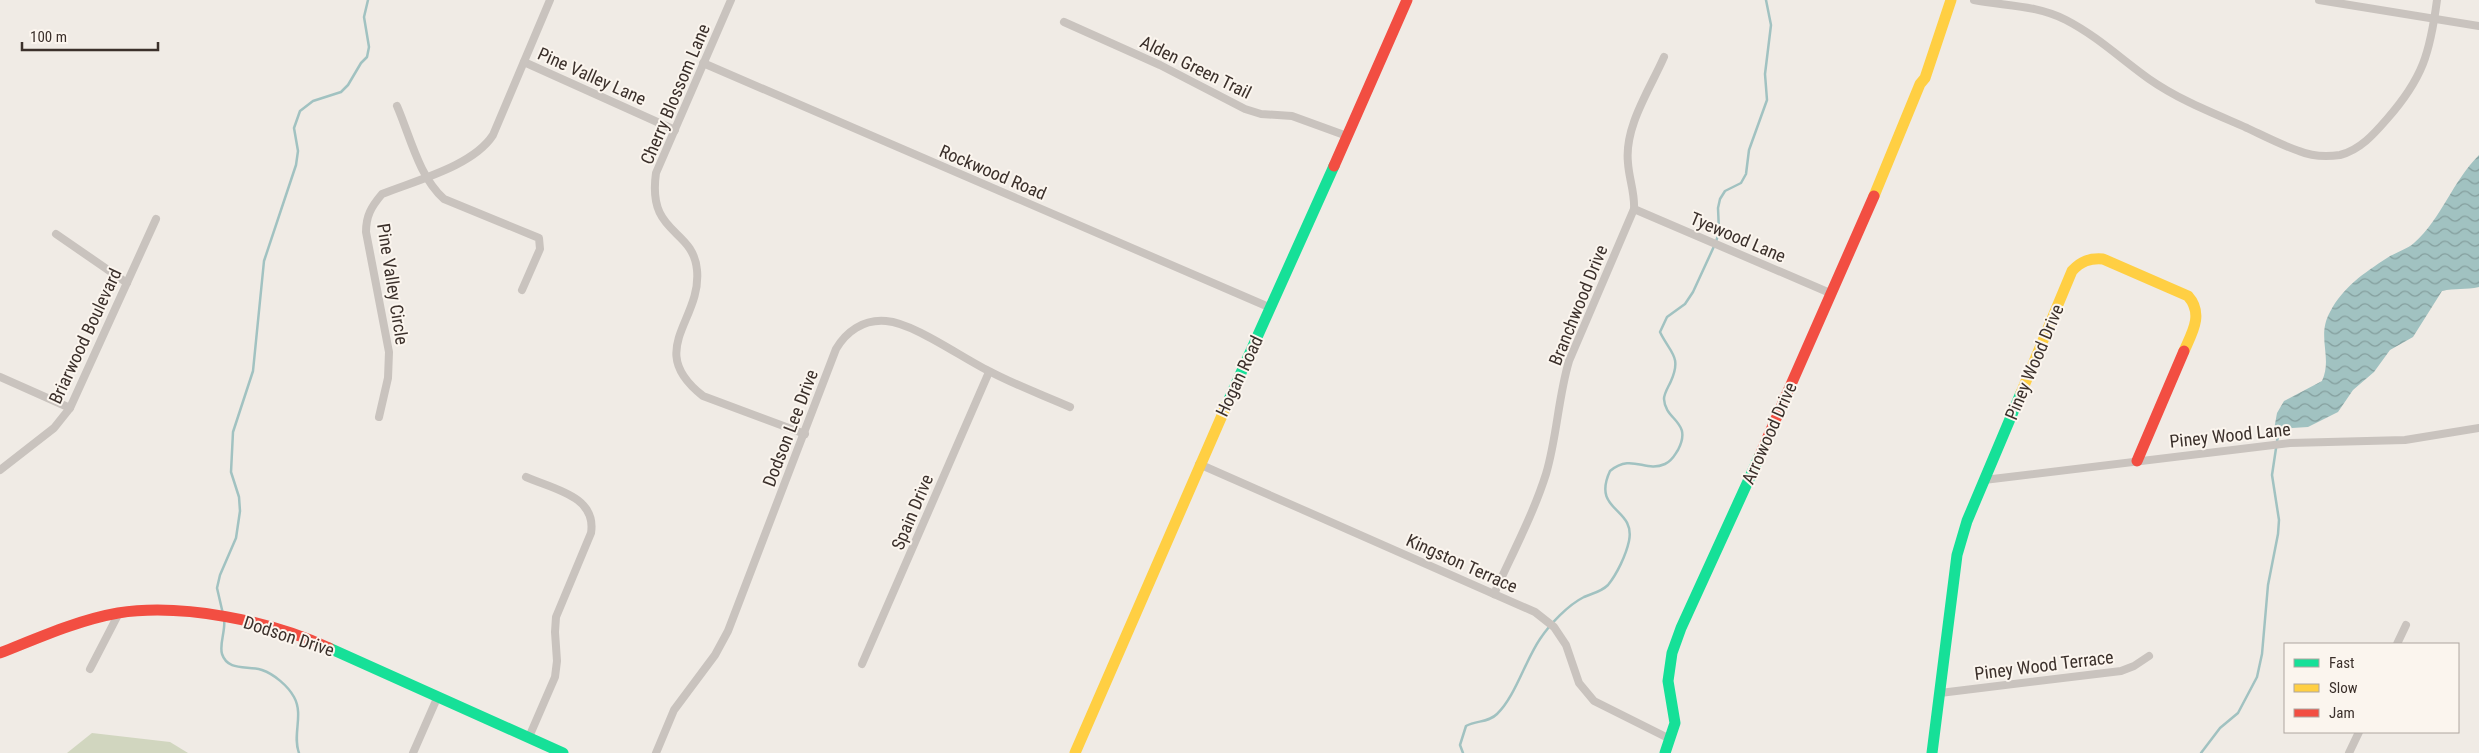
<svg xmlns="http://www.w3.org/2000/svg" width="2479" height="753" font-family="'Roboto Condensed',sans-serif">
<defs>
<pattern id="water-waves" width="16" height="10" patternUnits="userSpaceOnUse" patternTransform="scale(1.25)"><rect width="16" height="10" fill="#a1c2c1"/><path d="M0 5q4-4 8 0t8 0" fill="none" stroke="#849e9d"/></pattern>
</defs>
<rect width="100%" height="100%" fill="#f0ebe5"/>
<!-- park -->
<path fill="#d1d6bf" d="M92,733L170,742L188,753H67Z"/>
<!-- water -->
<path fill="url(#water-waves)" d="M2479,155V287C2466,290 2455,288 2442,291L2413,337L2390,350L2374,372L2353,390L2338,412L2308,427L2292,428L2284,433L2273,435L2277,413L2284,401L2322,381C2333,357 2316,337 2330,312C2343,287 2364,273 2387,258C2396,252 2406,250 2414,243C2442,218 2452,182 2479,155Z"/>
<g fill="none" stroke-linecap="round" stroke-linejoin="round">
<!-- stream -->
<g stroke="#a1c2c1" stroke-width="2.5">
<path d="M223,614L217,588L220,575L236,538L240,511L239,497L231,472L233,432L253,371L264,261L296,165L298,151L294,128L300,111L313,101L341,92L348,85L361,63L367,57L369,47L364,17L368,0"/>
<path d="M224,619C226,630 219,644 222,654C228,672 248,665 262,670C274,674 288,686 294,697C304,715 292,735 299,753"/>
<path d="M1463,753L1460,745L1466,726C1477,720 1488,723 1497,714C1515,697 1525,661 1540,639C1550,624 1568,605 1584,597C1593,593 1601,592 1608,585C1617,574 1626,555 1629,541C1636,507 1591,512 1610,471C1632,453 1645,473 1665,464C1672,461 1674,456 1678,450C1693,421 1665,421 1664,399C1664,393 1669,386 1671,381C1682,356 1670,353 1660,332L1667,317L1685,304L1693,292L1716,242L1719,231L1718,208L1720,199L1725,191L1741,183L1746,174L1749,150L1767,100L1765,74L1771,25L1766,0"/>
<path d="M2201,753L2220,728L2238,713L2257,677L2262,654L2268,585L2278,534L2279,520L2272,475L2278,435"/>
</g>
<!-- street -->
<g stroke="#c9c3be" stroke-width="8">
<path d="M731,0L656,173C647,236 693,227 697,270C702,321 644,350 703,396L805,434"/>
<path d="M1974,0C2005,6 2037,5 2066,20C2097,36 2121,59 2149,79C2179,100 2213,113 2247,128C2264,136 2281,145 2299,151C2311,156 2326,157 2340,155C2360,150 2374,134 2387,119C2423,78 2430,53 2437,0"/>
<path d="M2319,0L2479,26"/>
<path d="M1064,22L1160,65L1245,109L1261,114L1292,116L1347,136"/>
<path d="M524,62L675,130"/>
<path d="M703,63L1271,308"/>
<path d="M397,106C410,136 419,177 444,199L539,238L540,249L522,290"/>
<path d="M1634,209L1830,293"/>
<path d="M56,234L127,283"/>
<path d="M0,377L70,408"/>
<path d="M379,417L388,378L389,352L366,232C366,216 371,207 382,194C417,180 473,166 493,135L550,0"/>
<path d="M1199,464L1535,612L1554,627L1566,645L1579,683L1594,701L1670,739"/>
<path d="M0,470L54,428L70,408L156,219"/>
<path d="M526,477C553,489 597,496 591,533L556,617L555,632L557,661L555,677L529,737"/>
<path d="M1984,480L2290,443L2405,440L2479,428"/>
<path d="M1494,594C1512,554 1533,515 1546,474C1557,437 1558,398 1569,361L1634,209C1635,193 1629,179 1628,163C1624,127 1650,89 1664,57"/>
<path d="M2397,644L2406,625"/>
<path d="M862,664L989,372"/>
<path d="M90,669L119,613"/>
<path d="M1940,693L2121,671L2134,666L2149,656"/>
<path d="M413,753L438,696"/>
<path d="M656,753L674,710L715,655L728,631L836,349C846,332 863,319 886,321C914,323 962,358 989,371C1015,385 1043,395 1070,407"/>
<path d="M2349,753L2359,732"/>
</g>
<!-- fast -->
<g stroke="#16e098" stroke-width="11">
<path d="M1227,404L1334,166"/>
<path d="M329,648L563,753"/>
<path d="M1665,753L1675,723L1668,681L1672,653L1681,628L1760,455"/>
<path d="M1932,753L1957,555L1967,521L2021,393"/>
</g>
<!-- slow -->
<g stroke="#ffcf43" stroke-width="11">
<path d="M1874,196L1920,84L1925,78L1951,0"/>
<path d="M2021,393L2072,271C2081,261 2090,258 2103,259L2188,296C2204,314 2192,333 2184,351"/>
<path d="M1075,753L1227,404"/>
</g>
<!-- jam -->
<g stroke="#f24e42" stroke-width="11">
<path d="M1334,166L1407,0"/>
<path d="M1760,455L1874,196"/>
<path d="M2137,461L2184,351"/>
<path d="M0,653C38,638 78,620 118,613C182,603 271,621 329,648"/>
</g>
</g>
<g text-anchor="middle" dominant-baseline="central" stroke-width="4" stroke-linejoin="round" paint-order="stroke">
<!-- street labels -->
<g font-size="18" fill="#3b302b" stroke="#fbf5ee">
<text transform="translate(1196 67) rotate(26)">Alden Green Trail</text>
<text transform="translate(592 76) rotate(24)">Pine Valley Lane</text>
<text transform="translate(675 94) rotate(-67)">Cherry Blossom Lane</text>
<text transform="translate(993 172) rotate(23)">Rockwood Road</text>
<text transform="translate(1738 237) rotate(23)">Tyewood Lane</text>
<text transform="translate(393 284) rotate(81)">Pine Valley Circle</text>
<text transform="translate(1578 305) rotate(-68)">Branchwood Drive</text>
<text transform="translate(85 336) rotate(-65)">Briarwood Boulevard</text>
<text transform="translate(2034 362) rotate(-67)">Piney Wood Drive</text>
<text transform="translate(1239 376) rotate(-65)">Hogan Road</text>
<text transform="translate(790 428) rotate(-69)">Dodson Lee Drive</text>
<text transform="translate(1769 433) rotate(-66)">Arrowood Drive</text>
<text transform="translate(2230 435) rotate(-6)">Piney Wood Lane</text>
<text transform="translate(912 512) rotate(-67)">Spain Drive</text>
<text transform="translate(1462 563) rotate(24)">Kingston Terrace</text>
<text transform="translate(289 636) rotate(18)">Dodson Drive</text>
<text transform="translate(2044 665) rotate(-7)">Piney Wood Terrace</text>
</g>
</g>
<!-- legend -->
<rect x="2284" y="643" width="175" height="90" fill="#fbf5ee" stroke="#aea6a0"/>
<rect x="2294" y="659" width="25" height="8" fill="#16e098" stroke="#aea6a0"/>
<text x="2329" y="668" font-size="15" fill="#3b302b">Fast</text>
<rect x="2294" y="684" width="25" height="8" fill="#ffcf43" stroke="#aea6a0"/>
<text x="2329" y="693" font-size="15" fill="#3b302b">Slow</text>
<rect x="2294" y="709" width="25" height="8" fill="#f24e42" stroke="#aea6a0"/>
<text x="2329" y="718" font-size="15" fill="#3b302b">Jam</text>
<!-- scale -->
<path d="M22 42v8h136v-8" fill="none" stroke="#3b302b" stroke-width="2.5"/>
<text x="30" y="42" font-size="15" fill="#3b302b" stroke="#fbf5ee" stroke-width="4" paint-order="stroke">100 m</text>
</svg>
